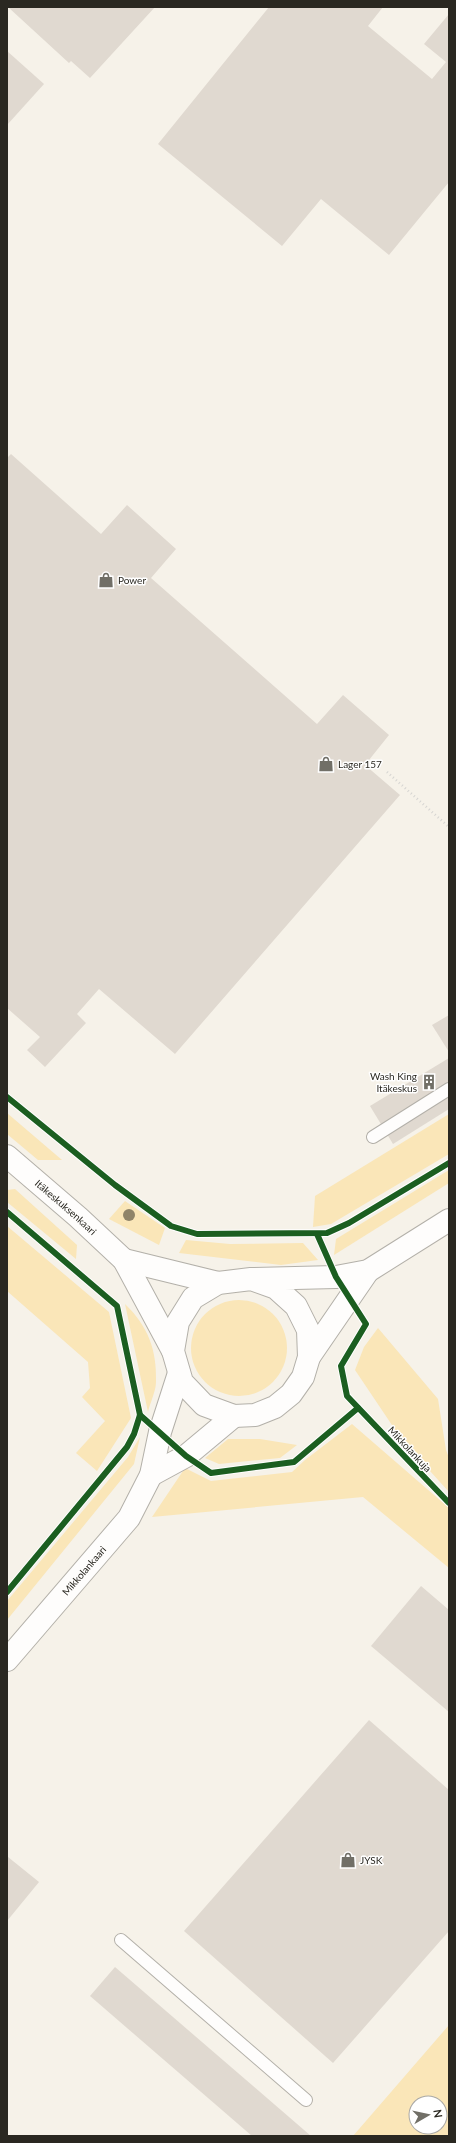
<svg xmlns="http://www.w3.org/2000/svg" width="456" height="2143" font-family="Lato,sans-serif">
<rect width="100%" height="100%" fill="#f6f2e9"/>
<!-- green -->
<g fill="#fae6b8" fill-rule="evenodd">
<path d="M7,1113L62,1160H38L7,1134Z"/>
<path d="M449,1114V1154L331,1224L313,1227L315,1196Z"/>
<path d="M449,1170V1183L334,1255L336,1239Z"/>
<path d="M15,1189L77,1245L76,1259L7,1202V1190Z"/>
<path d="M125,1201L165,1228L159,1245L109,1219Z"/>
<path d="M7,1226L109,1312L131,1418L97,1471L76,1453L105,1421L82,1397L90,1388L88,1362L7,1291Z"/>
<path d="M186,1240L230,1244L303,1243L318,1260L281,1265L179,1253Z"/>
<circle cx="239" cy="1348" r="48"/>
<path d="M125,1304C148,1326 157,1350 156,1382C156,1391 150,1403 148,1412Z"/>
<path d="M378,1328L438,1399L446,1450L449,1458V1492L402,1440L355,1370L364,1347Z"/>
<path d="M352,1424L449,1508V1568L363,1497L152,1517L185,1468L211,1481L292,1472L305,1460Z"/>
<path d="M140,1437L134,1464L7,1620V1601L128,1457Z"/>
<path d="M228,1439H260L297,1445L280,1458L219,1464L205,1458Z"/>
<path d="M449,2025V2136H353ZM416,2103H440V2127H416Z"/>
</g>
<!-- building -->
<g fill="#e0d9d0">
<path d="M8,7H155L90,78L71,61L69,63Z"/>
<path d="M269,7H383L368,26L432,79L446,62L424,44L449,14V182L389,255L321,199L282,246L158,144Z"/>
<path d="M7,51L44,84L7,125Z"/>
<path d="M11,454L101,534L127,505L176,549L151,578L317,724L343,695L389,735L365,765L400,795L175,1054L99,989L77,1014L86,1023L45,1067L27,1050L40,1037L7,1008V458Z"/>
<path d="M449,1015V1052L432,1025Z"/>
<path d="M449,1058V1109L393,1144L370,1106Z"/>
<path d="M421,1586L449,1610V1712L371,1646Z"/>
<path d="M369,1720L449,1790V1931L333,2063L184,1931Z"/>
<path d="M8,1857L39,1882L7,1921V1858Z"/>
<path d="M115,1967L311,2136H252L90,1996Z"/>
</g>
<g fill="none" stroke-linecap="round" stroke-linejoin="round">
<defs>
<g id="service">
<path d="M373,1137L449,1089"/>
<path d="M121,1940L306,2100"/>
</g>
<g id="tertiary">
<path id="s1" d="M7,1156L78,1217L124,1260L173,1351"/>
<path d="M124,1260L218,1283"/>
<path d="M251,1279L276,1288L296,1306L308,1330L309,1357L303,1377L291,1394L275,1407L255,1415L234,1416L204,1405L182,1382L173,1351L178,1322L193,1298L218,1283L251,1279L336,1277L368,1271L449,1220"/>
<path d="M309,1357L368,1271"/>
<path d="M151,1475L186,1456L234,1416"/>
<path id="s2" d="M7,1660L129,1518L151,1475L160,1432L179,1373"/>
</g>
</defs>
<!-- service casing -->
<use href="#service" stroke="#b3b0a9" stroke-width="14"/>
<!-- tertiary casing -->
<use href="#tertiary" stroke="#b3b0a9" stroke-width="24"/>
<!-- path -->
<path stroke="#d5d4d1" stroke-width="2.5" stroke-dasharray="1 3" stroke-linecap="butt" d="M387,772L449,827"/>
<!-- service -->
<use href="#service" stroke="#fefdfc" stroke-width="12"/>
<!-- tertiary -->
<use href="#tertiary" stroke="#fefdfc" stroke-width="22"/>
<defs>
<g id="cycleway">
<path d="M7,1097L115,1185L171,1226L197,1234L327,1233L349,1223L449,1163"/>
<path d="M7,1212L117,1306L140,1415L134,1434L127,1447L7,1592"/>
<path d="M317,1234L336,1277L366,1324L341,1366L347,1396L449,1503"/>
<path d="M140,1415L186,1456L211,1473L294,1462L358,1408"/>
</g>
</defs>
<!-- cycleway casing -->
<use href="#cycleway" stroke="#fff" stroke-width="8"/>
<!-- cycleway -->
<use href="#cycleway" stroke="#1b5e20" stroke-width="6"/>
</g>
<!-- trees -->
<circle fill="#8f8469" cx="129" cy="1215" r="6"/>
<!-- icons -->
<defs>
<symbol id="shop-bare" viewBox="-9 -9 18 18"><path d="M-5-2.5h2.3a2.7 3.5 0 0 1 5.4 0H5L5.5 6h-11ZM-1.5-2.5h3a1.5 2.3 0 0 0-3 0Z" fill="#716f67" stroke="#fff" stroke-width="2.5" paint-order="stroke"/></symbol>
<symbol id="building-bare" viewBox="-9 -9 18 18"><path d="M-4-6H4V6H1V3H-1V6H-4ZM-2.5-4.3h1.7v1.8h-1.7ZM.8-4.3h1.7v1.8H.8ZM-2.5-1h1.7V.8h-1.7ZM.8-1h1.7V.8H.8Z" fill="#716f67" stroke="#fff" stroke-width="2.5" paint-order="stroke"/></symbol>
</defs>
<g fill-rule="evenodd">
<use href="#shop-bare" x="95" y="569" width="22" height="22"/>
<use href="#shop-bare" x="315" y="753" width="22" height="22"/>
<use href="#building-bare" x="418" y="1071" width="22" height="22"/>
<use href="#shop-bare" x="337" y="1849" width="22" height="22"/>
</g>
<g text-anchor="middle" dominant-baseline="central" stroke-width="3" stroke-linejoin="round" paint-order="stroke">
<!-- poi labels -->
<g font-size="10" fill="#2a2821" stroke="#fff" text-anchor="start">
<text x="118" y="580">Power</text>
<text x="338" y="764">Lager 157</text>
<text x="417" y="1076" text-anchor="end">Wash King<tspan x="417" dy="12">Itäkeskus</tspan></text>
<text x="360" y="1860">JYSK</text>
</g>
<!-- street labels -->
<g font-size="10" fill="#2a2821" stroke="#fff">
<text stroke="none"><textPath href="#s1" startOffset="78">Itäkeskuksenkaari</textPath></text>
<text transform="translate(410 1449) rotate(47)">Mikkolankuja</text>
<text stroke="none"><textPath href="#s2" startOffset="118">Mikkolankaari</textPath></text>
</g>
</g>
<!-- border -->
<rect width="456" height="2143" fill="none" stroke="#2a2821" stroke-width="16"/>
<!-- north arrow -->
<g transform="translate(428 2115) rotate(81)"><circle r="19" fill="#ffffff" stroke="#aaa9a6"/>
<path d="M0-3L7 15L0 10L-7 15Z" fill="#716f67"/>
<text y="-6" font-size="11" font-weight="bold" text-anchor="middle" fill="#2a2821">N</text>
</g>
</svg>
